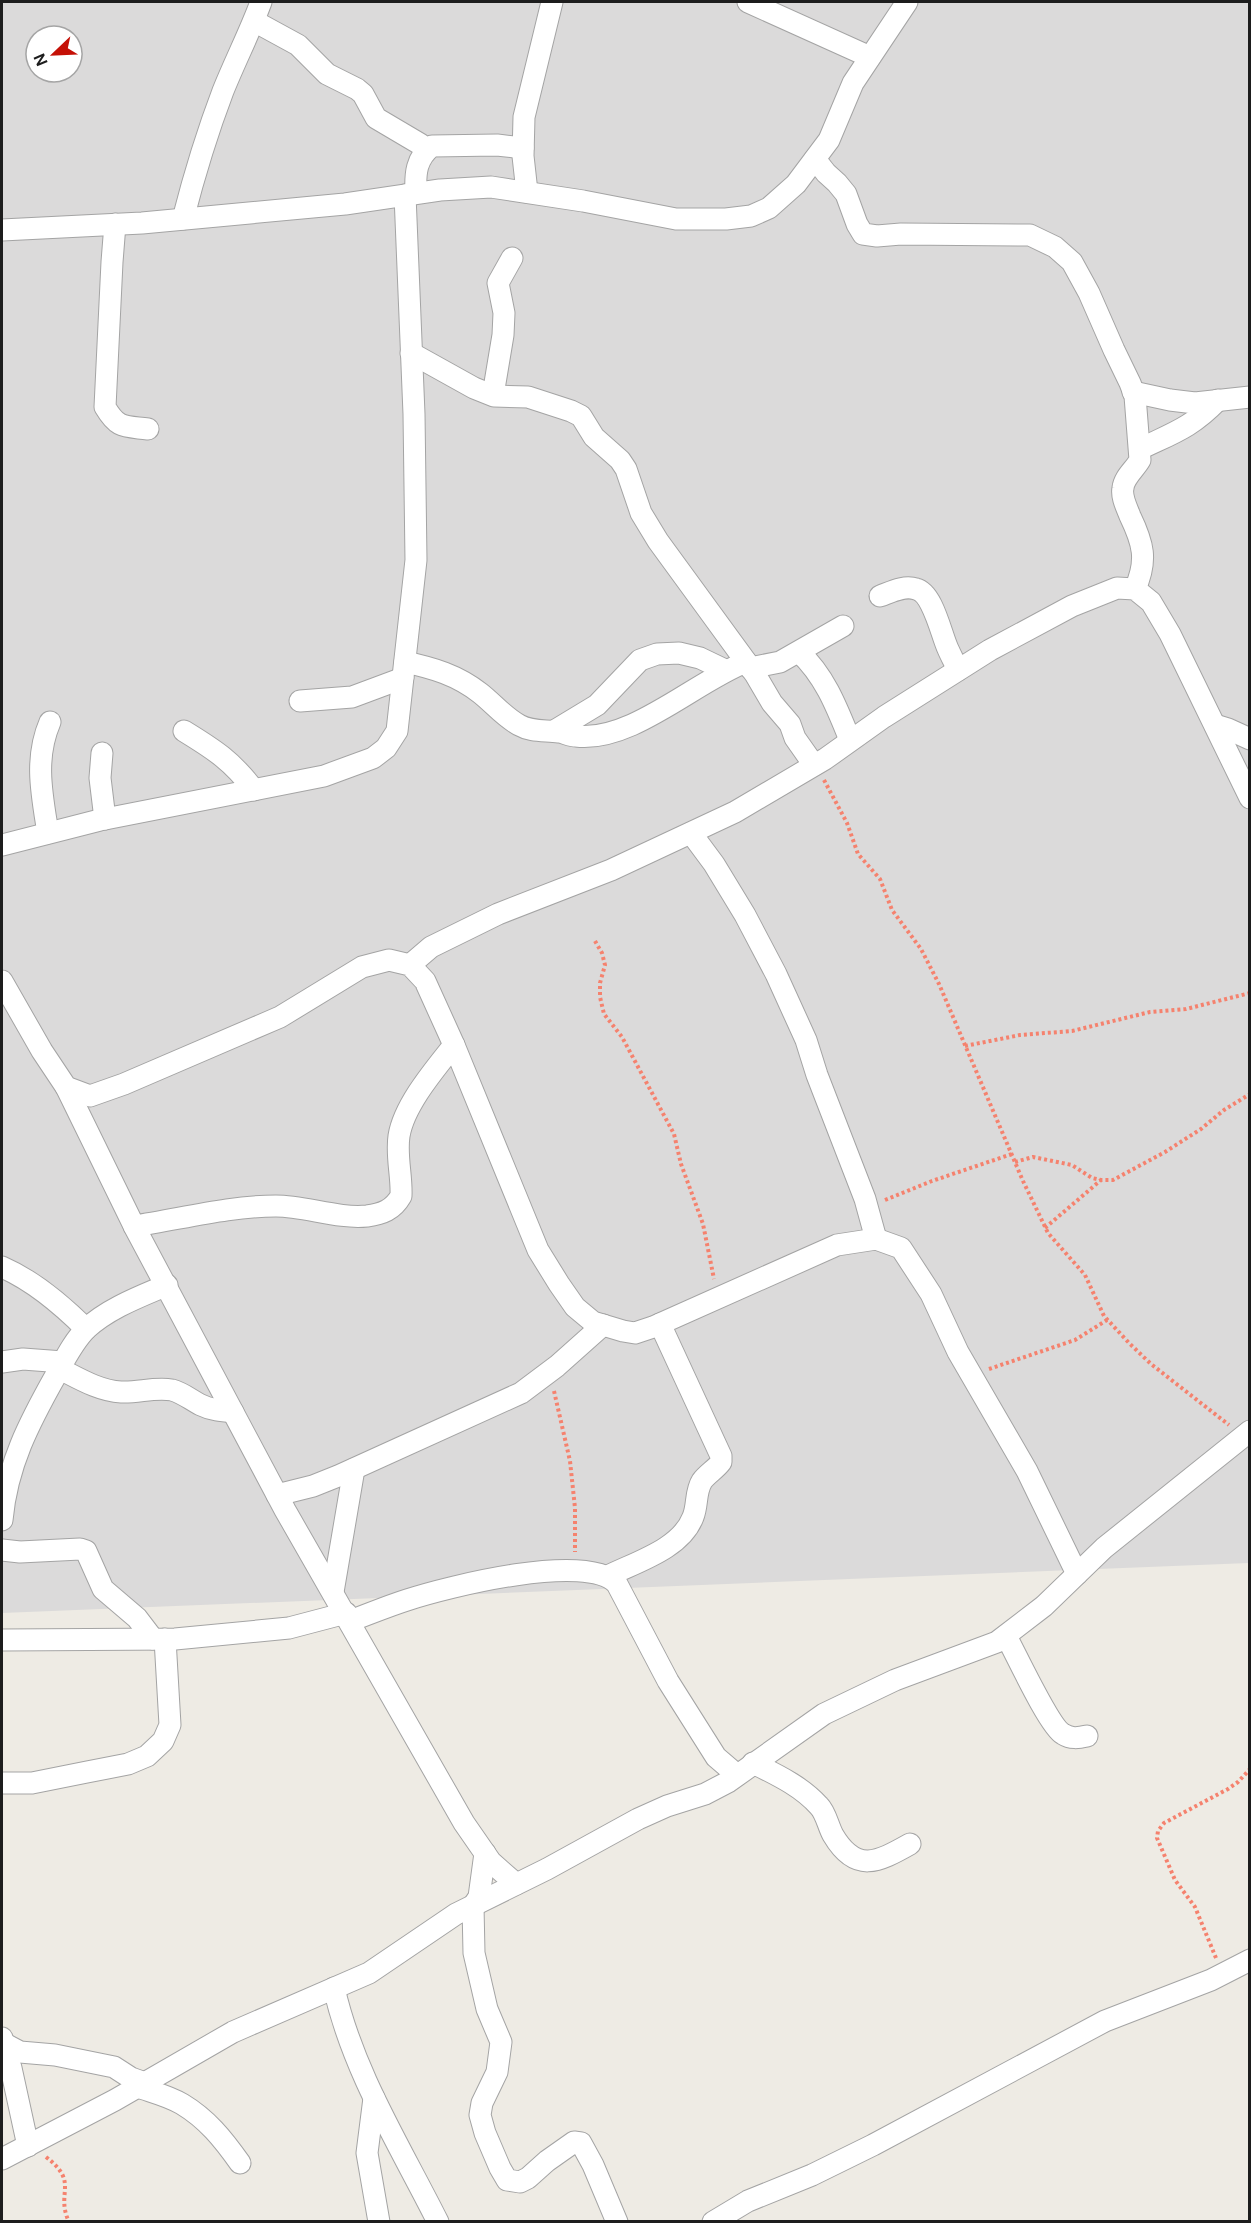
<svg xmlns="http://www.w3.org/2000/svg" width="1251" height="2223" font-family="'DM Sans',sans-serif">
<rect width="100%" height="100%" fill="#eeebe4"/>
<!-- residential -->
<path fill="#dbdada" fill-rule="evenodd" d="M2,2H1249V1563L2,1613ZM36,36H72V72H36Z"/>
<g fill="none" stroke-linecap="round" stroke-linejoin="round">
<defs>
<g id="minor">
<path d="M748,2L870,57"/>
<path d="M254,21L298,45L327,74L357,89L363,94L376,118L420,144L427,150"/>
<path d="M815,159L826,173L837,183L846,194L857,224L863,234L877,236L901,234L1030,235L1055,247L1072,262L1089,293L1114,350L1130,383L1135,396L1140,460C1135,469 1124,477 1123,488C1121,497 1127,508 1130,516C1143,543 1148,560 1135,589"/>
<path d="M527,192L523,156L524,117L552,2"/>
<path d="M416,193C415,174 416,158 432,146L497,145L523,148"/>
<path d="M183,219C194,176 207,133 223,91C235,61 250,32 261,2"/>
<path d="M115,224L112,262L105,407C118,429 124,426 148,429"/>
<path d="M2,230L142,223L345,204L440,190L491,187L583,201L676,219H726L751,216L769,208L796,184L829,140L853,83L907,2"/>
<path d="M411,353L474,388L494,396L528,397L571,411L581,416L594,437L620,460L626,469L641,513L658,541L755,674L772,703L790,724L795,738L814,765"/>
<path d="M1133,392L1170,400L1195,403L1250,397"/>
<path d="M493,395L503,335L504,313L498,283L512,258"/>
<path d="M1140,449C1173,433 1191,428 1218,400"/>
<path d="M880,596C891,592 904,585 916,589C933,593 941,634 948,649C951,656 955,663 958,670"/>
<path d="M799,652C825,676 837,708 850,740"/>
<path d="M405,662C433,668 457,675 480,693C493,703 504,717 519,725C531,732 545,730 559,732C565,733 570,736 576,736C631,743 696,681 746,662"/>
<path d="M750,668L780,662L843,626"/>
<path d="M300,701L352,697L403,678"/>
<path d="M1215,725L1228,729L1250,739"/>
<path d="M184,731C215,750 232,761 254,790"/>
<path d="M554,731L597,705L640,660L657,654L679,653L700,658L725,670"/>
<path d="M102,753L100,778L105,819"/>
<path d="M48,833C42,795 34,759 50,722"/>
<path d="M691,833L714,864L745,915L776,974L806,1040L817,1075L865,1199L876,1239"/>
<path d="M2,845L100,820L324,776L373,758L386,748L397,731L416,560L414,414L405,195"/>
<path d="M410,965L431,947L498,914L611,870L735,812L825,759L884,717L990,650L1072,606L1117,588L1135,589L1151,602L1170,634L1250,798"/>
<path d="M2,981L42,1051L66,1087L90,1096L124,1084L280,1017L362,967L389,960L410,965L425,981L454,1045L538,1250L559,1284L575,1307L593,1322L623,1331L635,1333L653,1327L837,1245L876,1239L901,1248L931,1294L958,1352L1027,1471L1077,1574"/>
<path d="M66,1087L134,1226L285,1510L464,1823L491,1862L516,1884"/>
<path d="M134,1226C181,1219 229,1206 276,1206C305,1206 338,1219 367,1216C382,1214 393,1210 401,1196C402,1176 396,1156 399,1136C404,1105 435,1069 454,1045"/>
<path d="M2,1267C34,1281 61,1304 86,1329"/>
<path d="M2,1362L23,1359L63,1362"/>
<path d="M60,1369C78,1378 99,1391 121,1392C138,1393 154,1387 172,1390C183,1393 191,1400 201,1405C211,1410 222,1411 233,1412"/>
<path d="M277,1495L313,1486L338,1476L521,1393L557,1366L603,1325"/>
<path d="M2,1520C7,1465 29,1423 56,1375C65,1359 73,1342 86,1329C109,1308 139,1297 167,1285"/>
<path d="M2,1550L20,1552L80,1549L86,1551L103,1589L137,1618L153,1639"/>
<path d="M608,1576C636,1562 681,1549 693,1517C698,1505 695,1492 702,1481C707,1474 716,1469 721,1462V1456L660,1324"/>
<path d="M333,1592L354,1469"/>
<path d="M350,1621C369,1614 388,1606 407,1600C447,1587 588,1551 617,1584L668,1681L716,1757L737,1775"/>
<path d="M1006,1636C1016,1654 1049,1726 1063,1734C1071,1739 1078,1738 1087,1736"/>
<path d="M2,1640L175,1639L289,1628L346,1613"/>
<path d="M753,1763C777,1775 801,1786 819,1806C826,1813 828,1826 833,1835C856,1874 878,1862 910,1844"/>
<path d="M2,1783H32L87,1772L128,1764L147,1756L163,1741L170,1725L165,1639"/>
<path d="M485,1853L479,1897L473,1906L474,1953L487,2009L501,2042L497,2072L482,2103L480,2115L485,2133L500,2168L507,2180L520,2182L528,2178L547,2161L574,2142L581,2143L593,2165L617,2222"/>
<path d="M334,1988C353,2072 400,2146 438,2222"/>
<path d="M2,2038L11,2068L28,2146"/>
<path d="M3,2043L20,2052L55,2055L114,2067L131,2078L145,2083"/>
<path d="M138,2087C152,2092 169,2096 182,2104C207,2119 223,2139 240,2163"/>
<path d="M374,2098L367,2153L379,2222"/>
<path d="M2,2159L115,2100L233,2032L369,1973L456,1914L547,1869L638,1819L667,1806L705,1794L728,1782L824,1714L895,1680L997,1642L1044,1606L1104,1548L1250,1431"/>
<path d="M713,2222L748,2201L812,2175L873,2145L1105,2021L1211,1980L1250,1960"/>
</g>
</defs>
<!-- minor casing -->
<use href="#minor" stroke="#a4a4a4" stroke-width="23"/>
<!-- path -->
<g stroke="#f5826e" stroke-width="4" stroke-dasharray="3 3" stroke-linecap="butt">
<path d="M824,780L847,823L858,854L880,879L892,910L921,949L939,984L1023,1181L1048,1233L1085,1275L1104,1316L1130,1344L1151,1364L1229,1425"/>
<path d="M595,941L602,953L605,965L600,983V997L604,1014L622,1037L674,1134L681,1164L703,1224L714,1279"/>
<path d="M965,1046L1020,1035L1072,1031L1150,1012L1186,1009L1250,993"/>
<path d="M1015,1162L1033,1157L1072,1165L1092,1178L1101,1180H1113L1165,1152L1201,1129L1224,1110L1250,1094"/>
<path d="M885,1200L932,1181L1012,1154"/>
<path d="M1045,1228L1101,1180"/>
<path d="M989,1369L1075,1340L1107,1320"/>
<path d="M554,1391L570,1461L575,1508V1552"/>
<path d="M1216,1958L1195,1907L1175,1880L1157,1838L1158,1831L1164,1823L1228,1789L1238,1782L1250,1769"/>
<path d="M46,2157C80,2183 55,2192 69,2222"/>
</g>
<!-- minor -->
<use href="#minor" stroke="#fff" stroke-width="21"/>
</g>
<!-- border -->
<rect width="1251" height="2223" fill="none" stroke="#1d1d1d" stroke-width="6"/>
<!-- north arrow -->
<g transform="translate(54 54) rotate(247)"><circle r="28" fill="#ffffff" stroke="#a5a5a5" stroke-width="1.5"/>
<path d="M0-4.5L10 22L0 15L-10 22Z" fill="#c51006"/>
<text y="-9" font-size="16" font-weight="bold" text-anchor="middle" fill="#1d1d1d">N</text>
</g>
</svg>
